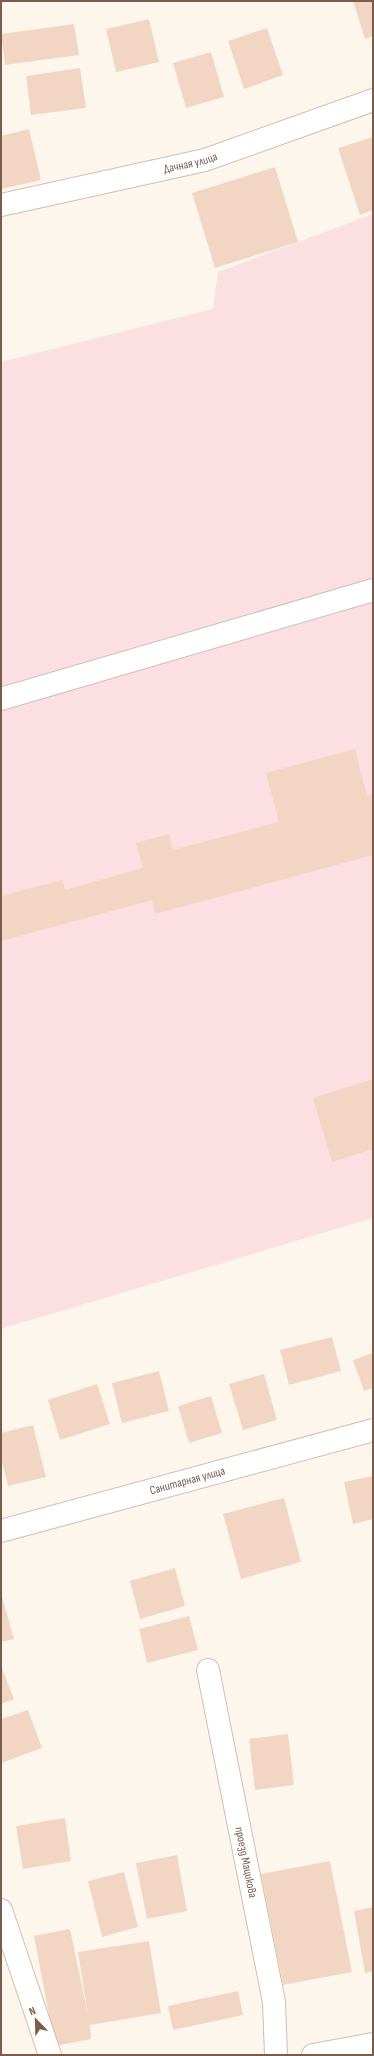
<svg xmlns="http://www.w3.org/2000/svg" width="374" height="2056" font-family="'Sofia Sans Condensed',sans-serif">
<rect width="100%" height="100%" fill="#fdf6ec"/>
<!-- medical -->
<path fill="#fbdfe3" d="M373,214V1218L1,1329V362L213,309L218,272Z"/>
<!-- building -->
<g fill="#f3d5c3">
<path d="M353,1H373V36L365,39Z"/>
<path d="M149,19L159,62L116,72L106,29Z"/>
<path d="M74,24L79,55L5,65L1,34Z"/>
<path d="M267,28L283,75L244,89L228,41Z"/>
<path d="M211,52L224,97L186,108L173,63Z"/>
<path d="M80,68L86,108L31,115L26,76Z"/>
<path d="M29,129L41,180L1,189V136Z"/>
<path d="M373,137V210L360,215L338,148Z"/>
<path d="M275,167L298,242L215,268L192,193Z"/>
<path d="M355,749L367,796L373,794V855L155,914L152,900L1,941V896L62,880L65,890L143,868L136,843L169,834L173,850L279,822L266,773Z"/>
<path d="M373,1079V1149L332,1162L313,1098Z"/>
<path d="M332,1337L341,1371L289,1385L280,1350Z"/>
<path d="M373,1353V1388L364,1391L353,1360Z"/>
<path d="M159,1371L169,1411L122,1423L112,1383Z"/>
<path d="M264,1374L277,1420L243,1430L229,1384Z"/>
<path d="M97,1384L110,1424L60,1440L48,1400Z"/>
<path d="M211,1396L222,1433L189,1443L178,1406Z"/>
<path d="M33,1425L46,1477L8,1486L1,1458V1433Z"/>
<path d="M373,1476V1519L353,1524L344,1482Z"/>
<path d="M284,1498L301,1562L241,1579L223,1514Z"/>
<path d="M175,1568L185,1606L140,1619L130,1581Z"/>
<path d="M1,1593L14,1639L1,1642Z"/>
<path d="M189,1616L198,1650L147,1663L139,1629Z"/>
<path d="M1,1666L14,1699L1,1704Z"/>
<path d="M28,1710L42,1748L1,1763V1719Z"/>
<path d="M288,1734L294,1785L255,1790L249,1739Z"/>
<path d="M65,1818L71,1861L23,1869L16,1826Z"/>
<path d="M177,1855L187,1911L147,1919L136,1863Z"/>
<path d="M330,1861L352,1972L283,1985L261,1874Z"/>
<path d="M124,1872L138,1927L102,1937L88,1881Z"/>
<path d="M373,1907V1971L365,1973L354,1911Z"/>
<path d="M70,1929L88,2015L78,1952L149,1941L161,2013L90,2025L91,2039L55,2046L34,1936Z"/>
<path d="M238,1991L243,2015L173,2030L168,2006Z"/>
</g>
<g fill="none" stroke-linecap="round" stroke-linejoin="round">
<defs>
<g id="minor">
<path id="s1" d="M1,205L205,160L373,100"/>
<path d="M1,699L373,590"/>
<path id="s2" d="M1,1531L373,1430"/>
<path id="s3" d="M208,1670L274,2002L276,2055"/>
<path d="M1,1910L50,2055"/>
<path d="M313,2055L373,2044"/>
</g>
</defs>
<!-- minor casing -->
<use href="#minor" stroke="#d1beb0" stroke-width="24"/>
<!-- minor -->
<use href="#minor" stroke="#fff" stroke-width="22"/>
</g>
<g text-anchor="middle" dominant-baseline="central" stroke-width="3" stroke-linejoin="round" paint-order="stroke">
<!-- street labels -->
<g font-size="12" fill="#7a5c4d" stroke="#fffaf3">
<text stroke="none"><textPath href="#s1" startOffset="194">Дачная улица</textPath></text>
<text stroke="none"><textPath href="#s2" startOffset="193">Санитарная улица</textPath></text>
<text stroke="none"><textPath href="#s3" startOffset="196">проезд Мацикова</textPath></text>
</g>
</g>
<!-- border -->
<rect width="374" height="2056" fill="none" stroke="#7a5c4d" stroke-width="4"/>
<!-- north arrow -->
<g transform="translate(36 2020) rotate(337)" stroke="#fffaf3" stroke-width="3" paint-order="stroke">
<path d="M0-3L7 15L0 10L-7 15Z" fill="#7a5c4d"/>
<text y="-6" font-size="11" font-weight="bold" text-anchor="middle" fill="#7a5c4d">N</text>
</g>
</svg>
